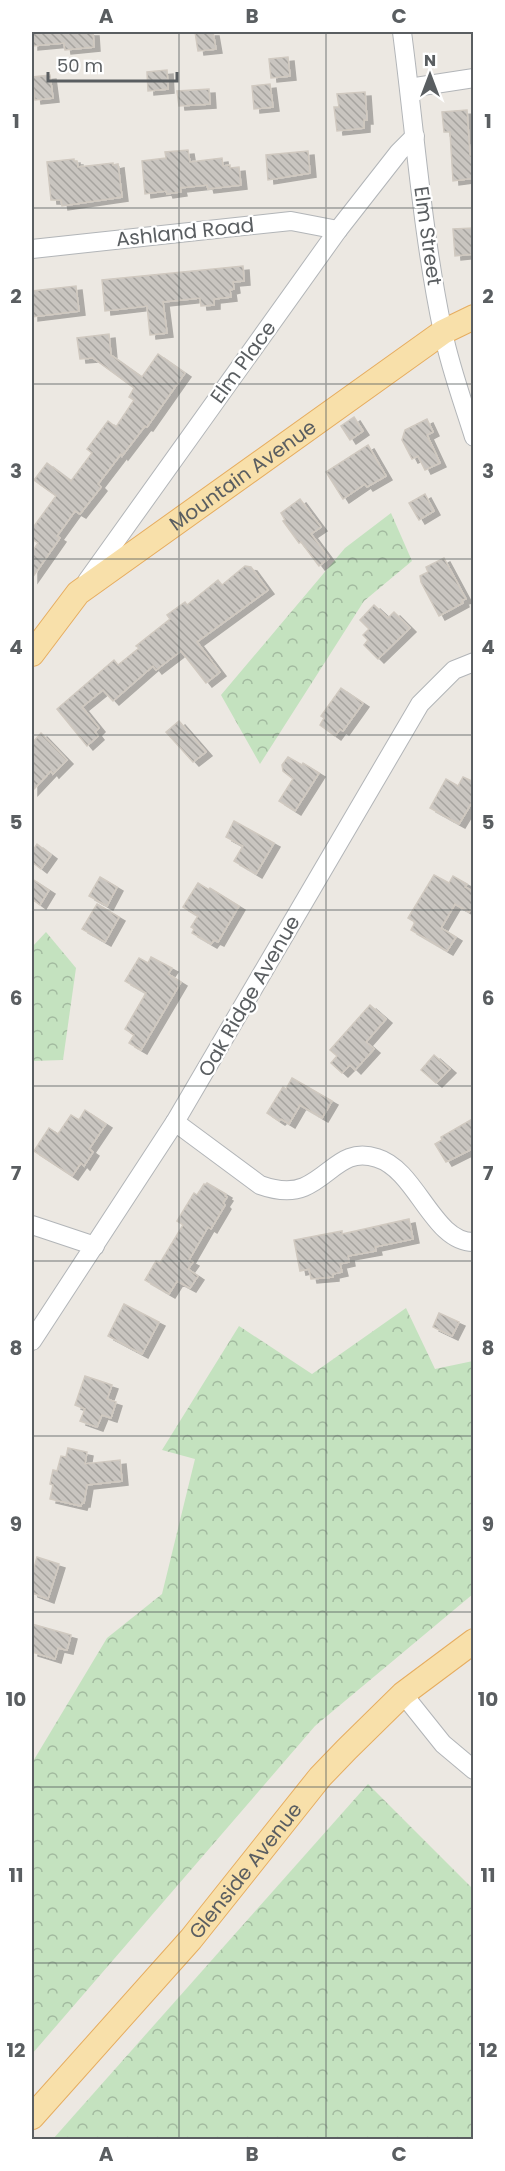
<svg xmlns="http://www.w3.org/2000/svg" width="505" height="2171" font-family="Poppins,sans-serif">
<defs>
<pattern id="forest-crowns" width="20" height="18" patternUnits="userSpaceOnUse" patternTransform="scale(1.5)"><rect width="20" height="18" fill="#c4e2bf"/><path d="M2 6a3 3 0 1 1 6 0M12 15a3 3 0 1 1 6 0" fill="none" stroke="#a2ba9f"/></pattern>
<pattern id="building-back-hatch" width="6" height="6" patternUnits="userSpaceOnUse" patternTransform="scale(1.5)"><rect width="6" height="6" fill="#c9c5c0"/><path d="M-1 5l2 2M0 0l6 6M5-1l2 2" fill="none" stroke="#a6a39f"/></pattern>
<filter id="shadow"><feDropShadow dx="6" dy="4" stdDeviation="0" flood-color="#0004"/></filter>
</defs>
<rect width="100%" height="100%" fill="#ece8e2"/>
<!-- forest -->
<g fill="url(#forest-crowns)">
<path d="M391,513L412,561L364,601L260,764L221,695L345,548Z"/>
<path d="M46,932L76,968L63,1060L32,1061V947Z"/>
<path d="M406,1308L435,1369L473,1361V1594L315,1726L32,2054V1763L107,1638L162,1594L195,1459L162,1450L239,1326L312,1374Z"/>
<path d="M368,1784L473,1889V2139H53Z"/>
</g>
<!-- building -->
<g fill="url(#building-back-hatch)" stroke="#d0c9c0" stroke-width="1.5" filter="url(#shadow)">
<path d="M32,32H93L94,47L65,50L64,43L32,46Z"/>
<path d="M195,32H213L216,49L198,51Z"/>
<path d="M288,57L290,76L271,78L269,59Z"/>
<path d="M167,70L168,89L148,91L147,72Z"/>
<path d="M50,75L53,98L35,100L32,77Z"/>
<path d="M270,84L273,107L254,109L252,86Z"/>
<path d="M209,89L210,104L179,106L177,91Z"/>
<path d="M365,92L367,120H364V128L337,131L334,107H339L337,94Z"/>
<path d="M467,110L470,155H474V178L453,181L450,132H444L442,112Z"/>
<path d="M188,150L190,162L222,158L223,166L230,165V168L239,167L241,185L208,189L207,185L180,188L181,192L167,194L166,191L145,194L142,161L166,158L165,152Z"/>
<path d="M308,151L310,173L268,180L266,155Z"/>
<path d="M74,159V161H77L78,167L113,163V165L118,164L122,197L62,206L61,200H51L47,162Z"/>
<path d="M473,228V254L455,256L453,229Z"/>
<path d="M243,266L244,281L233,282L234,289L230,290L231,297L214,299V305L201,306L200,298L163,302L167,333L150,335L147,306L105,311L102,280Z"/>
<path d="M76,286L79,311L32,317V291Z"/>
<path d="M109,334L111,355L142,377L158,354L185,373L147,427L145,426L122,456L121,454L98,484L101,487L80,514L75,511L57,536L60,538L32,578V552L38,543L32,539V529L56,496L34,480L47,463L71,481L92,453L87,449L108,421L116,427L134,400L129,397L134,388L93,358L80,359L77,338Z"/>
<path d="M354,417L363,431L350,440L341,426Z"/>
<path d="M427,419L433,432L427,435L440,463L425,470L418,456L412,459L402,440L405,430Z"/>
<path d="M368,445L386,476L367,487L365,484L343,499L326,472Z"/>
<path d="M425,494L434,511L419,520L409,503Z"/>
<path d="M300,499L321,527L311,534L329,558L319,566L301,542L299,543L283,521L285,520L281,513Z"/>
<path d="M444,558L466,599L462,600L463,603L439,616L421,582L420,576L428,572L426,567Z"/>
<path d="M245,566L251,567L268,590L197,642L220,672L206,683L181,651L156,670L153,666L113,701L103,690L82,707L99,728L95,732L98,736L87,746L57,709L114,660L118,665L139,648L136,646L170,619L167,615L185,602L187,605L218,580L222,585Z"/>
<path d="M374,605L388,618L394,612L410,628L378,659L364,645L368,640L363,635L369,629L360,620Z"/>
<path d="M341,688L363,703L343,731L340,729L335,736L320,725L324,718L321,716Z"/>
<path d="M179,721L206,752L193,762L166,732Z"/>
<path d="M41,733L67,760L53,774L51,771L32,791V743Z"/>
<path d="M288,757L302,765L303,763L319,773L295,811L279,801L293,779L283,771L282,765Z"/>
<path d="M463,777L474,782V799L459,824L430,808L446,779L458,786Z"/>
<path d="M234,821L274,843L256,874L234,861L243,846L226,837Z"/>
<path d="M37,844L51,855L41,869L32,862V852Z"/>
<path d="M434,875L449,883L453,876L467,884L465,887L474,892V904L469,912L455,904L441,928L456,937L447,951L411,930L415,922L408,918Z"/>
<path d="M100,877L117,887L107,906L89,896Z"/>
<path d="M32,879L49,890L40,905L32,899Z"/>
<path d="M198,883L209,890L210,888L239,906L218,942L214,940L211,944L192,933L194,929L191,927L198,916L183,907Z"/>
<path d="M97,904L119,917L105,942L82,929Z"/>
<path d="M151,957L172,968L168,974L181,982L141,1050L129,1043L134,1035L125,1029L146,993L125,981L139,958L148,963Z"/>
<path d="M370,1005L386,1019L366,1042L374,1049L355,1070L350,1065L342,1073L331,1063L337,1056L330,1050Z"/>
<path d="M434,1055L450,1069L436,1083L421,1070Z"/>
<path d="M292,1078L332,1101L322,1118L300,1105L289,1124L281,1119L279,1121L267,1113L283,1087L286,1089Z"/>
<path d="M85,1110L106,1124L89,1149L93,1152L84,1166L81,1163L72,1176L34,1151L49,1128L58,1134L71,1115L79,1120Z"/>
<path d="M474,1118V1148L446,1162L435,1144L442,1140L441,1137Z"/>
<path d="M207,1183L226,1194L225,1196L227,1197L223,1203L225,1205L211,1229L208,1227L189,1260L193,1262L188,1269L198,1276L190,1288L177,1281L169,1294L145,1280L156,1261L160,1263L183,1225L177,1221L194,1193L197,1195L204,1184L205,1185Z"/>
<path d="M409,1219L413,1239L375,1247L376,1251L348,1256L349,1262L340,1264L342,1272L333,1274V1277L311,1279L309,1269L300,1271L294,1240L342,1231V1234Z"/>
<path d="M124,1304L159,1322L142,1354L108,1336Z"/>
<path d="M439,1313L459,1322L452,1336L433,1327Z"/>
<path d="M85,1376L112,1385L107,1399L116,1402L111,1418L102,1415L97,1427L80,1421L85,1409L75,1405Z"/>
<path d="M68,1448L87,1452L85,1464L120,1460L122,1481L87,1485L84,1503H82L81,1506L50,1499L53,1485L50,1484L53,1470L57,1471L61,1456L66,1457Z"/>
<path d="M37,1557L59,1564L48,1599L32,1593V1575Z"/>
<path d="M32,1624L71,1635L67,1650L58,1648L55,1659L32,1652Z"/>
</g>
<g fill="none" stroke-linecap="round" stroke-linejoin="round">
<defs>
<g id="minor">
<path d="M402,32C415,131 422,233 443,332C450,367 463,402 474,437"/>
<path d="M409,88L474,78"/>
<path d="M32,249L291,221L338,230"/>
<path d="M87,581L338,230L399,152L415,136"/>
<path d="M175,1122L260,1185C274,1190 290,1193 304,1187C332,1175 343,1147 377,1158C417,1170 433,1243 474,1242"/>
<path d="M32,1225L95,1246"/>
<path d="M32,1341L175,1122L420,704L454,670L474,662"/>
<path d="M403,1694L443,1744L474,1770"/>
</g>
<g id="major">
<path id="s1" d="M32,654L78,593L443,332L474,317"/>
<path id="s2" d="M32,2117L191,1939L320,1777L347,1749L403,1694L474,1641"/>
</g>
</defs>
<!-- minor casing -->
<use href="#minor" stroke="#b2b5b8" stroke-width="20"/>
<!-- major casing -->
<use href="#major" stroke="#e6ad60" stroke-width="26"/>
<!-- minor -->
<use href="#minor" stroke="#fff" stroke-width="18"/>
<!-- major -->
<use href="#major" stroke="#f8e0aa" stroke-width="24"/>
</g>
<!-- grid -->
<path fill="none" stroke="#5a5e61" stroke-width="1.5" stroke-opacity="0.55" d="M179,32V2140M326,32V2140M32,208H474M32,384H474M32,559H474M32,735H474M32,910H474M32,1086H474M32,1261H474M32,1436H474M32,1612H474M32,1787H474M32,1963H474"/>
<g text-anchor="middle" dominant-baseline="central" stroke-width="4.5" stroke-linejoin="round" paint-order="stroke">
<!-- street labels -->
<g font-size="20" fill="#5a5e61" stroke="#fff">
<text transform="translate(185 232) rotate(-6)">Ashland Road</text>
<text transform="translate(428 236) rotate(82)">Elm Street</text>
<text transform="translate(243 362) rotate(-54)">Elm Place</text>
<text stroke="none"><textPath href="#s1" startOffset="279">Mountain Avenue</textPath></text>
<text transform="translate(249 996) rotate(-60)">Oak Ridge Avenue</text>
<text stroke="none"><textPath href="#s2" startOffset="326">Glenside Avenue</textPath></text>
</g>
</g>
<!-- border -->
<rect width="505" height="2171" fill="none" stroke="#ffffff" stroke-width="66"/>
<!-- north arrow -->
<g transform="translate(430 75)" stroke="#ffffff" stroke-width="4.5" paint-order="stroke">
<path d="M0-4.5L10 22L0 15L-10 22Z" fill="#5a5e61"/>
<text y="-9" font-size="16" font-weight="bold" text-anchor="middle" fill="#5a5e61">N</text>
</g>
<!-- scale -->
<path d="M48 72v9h129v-9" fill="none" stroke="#5a5e61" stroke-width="3"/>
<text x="57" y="72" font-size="18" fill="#5a5e61" stroke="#ffffff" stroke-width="4.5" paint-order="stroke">50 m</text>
<rect x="33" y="33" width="439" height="2105" fill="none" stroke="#5a5e61" stroke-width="2"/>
<g font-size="20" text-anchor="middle" font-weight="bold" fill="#5a5e61">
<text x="106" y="23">A</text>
<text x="252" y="23">B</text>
<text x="399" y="23">C</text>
<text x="16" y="128">1</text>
<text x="488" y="128">1</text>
<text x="16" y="303">2</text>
<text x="488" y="303">2</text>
<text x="16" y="478">3</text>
<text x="488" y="478">3</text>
<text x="16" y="654">4</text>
<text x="488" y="654">4</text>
<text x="16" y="829">5</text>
<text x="488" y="829">5</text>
<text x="16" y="1005">6</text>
<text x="488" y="1005">6</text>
<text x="16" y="1180">7</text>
<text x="488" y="1180">7</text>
<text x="16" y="1355">8</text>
<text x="488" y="1355">8</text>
<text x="16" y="1531">9</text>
<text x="488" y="1531">9</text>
<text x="16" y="1706">10</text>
<text x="488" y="1706">10</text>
<text x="16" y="1882">11</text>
<text x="488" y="1882">11</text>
<text x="16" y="2057">12</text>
<text x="488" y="2057">12</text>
<text x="106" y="2161">A</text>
<text x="252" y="2161">B</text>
<text x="399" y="2161">C</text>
</g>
</svg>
